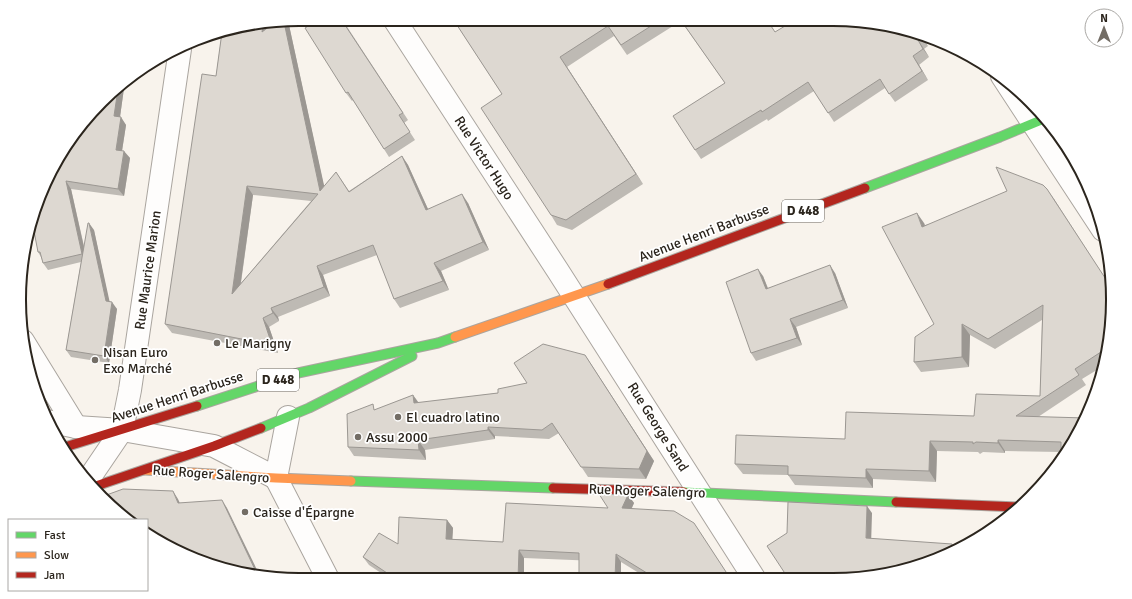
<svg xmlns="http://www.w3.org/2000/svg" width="1132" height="599" font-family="Signika,sans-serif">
<rect width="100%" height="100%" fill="#f8f3ec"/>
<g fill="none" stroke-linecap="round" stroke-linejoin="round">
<defs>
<g id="street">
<path d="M394,19L558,271L754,578"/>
<path d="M1002,76L1103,230"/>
<path d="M23,341L76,427"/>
<path d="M47,421L76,427L122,430L214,446L276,478"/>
<path d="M276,478L328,579"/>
<path d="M276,478L288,417"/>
<path d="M88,480L122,430L130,390L180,49"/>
</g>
<g id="fast">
<path d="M865,188L1000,137L1046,118"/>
<path d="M197,406L298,373L438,343L455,337"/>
<path d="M261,428L309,408L412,356"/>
<path d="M351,481L553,488"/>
<path d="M684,492L896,502"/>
</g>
<g id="slow">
<path d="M455,337L608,284"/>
<path d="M145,470L276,478L351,481"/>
</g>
<g id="jam">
<path d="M608,284L865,188"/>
<path d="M65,447L197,406"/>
<path d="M93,487L214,446L261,428"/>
<path d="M553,488L684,492"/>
<path d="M896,502L1018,507"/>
</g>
</defs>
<!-- street casing -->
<use href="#street" stroke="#aaa59f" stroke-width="24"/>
<!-- fast casing -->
<use href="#fast" stroke="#aaa59f" stroke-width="11"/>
<!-- slow casing -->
<use href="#slow" stroke="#aaa59f" stroke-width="11"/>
<!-- jam casing -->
<use href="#jam" stroke="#aaa59f" stroke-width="11"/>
<!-- street -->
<use href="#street" stroke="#fefdfc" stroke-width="22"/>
<!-- fast -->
<use href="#fast" stroke="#63d668" stroke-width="9"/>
<!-- slow -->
<use href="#slow" stroke="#ff974d" stroke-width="9"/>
<!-- jam -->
<use href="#jam" stroke="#b3261e" stroke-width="9"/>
</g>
<!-- wall -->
<g fill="#bebab4" fill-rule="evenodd">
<path d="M342,19L408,120L404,123L415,140L389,157L353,100L352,101L346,93Z"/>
<path d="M453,19H716L718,22L776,32L905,29L921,35L928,46L924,49L929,57L919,65L928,80L895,102L885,88L834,122L814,91L768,121L767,119L701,159L695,150L725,83L681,21L627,55L614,36L567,67L643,184L572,230L557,225L551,215L502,94Z"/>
<path d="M270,24V26L289,25L324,187L336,172L349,191L402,156L408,165L428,209L468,203L489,250L441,271L449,290L400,308L394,299L377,255L323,275L330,296L278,317L279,321L269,327L278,353L172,333L165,324L216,76L222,32ZM253,195L311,201L241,283Z"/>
<path d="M125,81L120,117L126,125L122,151L130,158L124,196L71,189L84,246L94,230L109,302L117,309L109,363L71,357L66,350L81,262L48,270L43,263L41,257L38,252L35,234L27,236L28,227L66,144Z"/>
<path d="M1054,199L1112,318L1105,365L1082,379L1086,385L1038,417L1086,418L1061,452L1005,451V453L983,452L980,454L978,452L937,451L936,482L873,479V488L795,485L788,475L743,474L735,464L845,439L974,416L1040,396L1042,320L995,349L970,335L969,367L921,372L914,362L934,324L924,223L925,225Z"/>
<path d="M835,273L848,308L796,327L802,345L756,361L751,353L763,276L768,288Z"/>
<path d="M585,355L654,461L646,479L588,477L559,433L549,439L495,436V439L425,450L426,460L354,456L348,447L377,410L413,395L419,403L498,393L527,383Z"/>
<path d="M628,495L634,503L632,508L699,531L730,578H647L621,562L524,558V579H390L369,565L363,557L398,544L447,520L453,528L452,539L503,542L608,508Z"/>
</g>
<!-- shaded-wall -->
<g fill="#9b9792">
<path d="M287,21L289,25L327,199L320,191L284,22Z"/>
<path d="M270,24L268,41L262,32L263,25Z"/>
<path d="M920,34L921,35L928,46L922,38Z"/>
<path d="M918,40L924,49L929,57L923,49Z"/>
<path d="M913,56L919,65L928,80L922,71Z"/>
<path d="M560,57L567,67L643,184L636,174Z"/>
<path d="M125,81L119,124L114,116L118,89Z"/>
<path d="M121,117L126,125L121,157L116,150Z"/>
<path d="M124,151L130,158L124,196L118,189Z"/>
<path d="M402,156L408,165L432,218L426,210Z"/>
<path d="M66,181L71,189L87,261L82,254Z"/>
<path d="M247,186L253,195L238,302L232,294Z"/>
<path d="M1047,189L1054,199L1111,287Z"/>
<path d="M462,194L468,203L489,250L483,242Z"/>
<path d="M917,213L924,223L929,237L922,227Z"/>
<path d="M89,223L94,230L111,308L106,301Z"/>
<path d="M434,263L441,271L449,290L443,281Z"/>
<path d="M830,265L835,273L848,308L843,300Z"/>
<path d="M317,266L323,275L330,296L324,287Z"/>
<path d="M758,269L763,276L771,297L766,289Z"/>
<path d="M112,302L117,309L109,363L104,356Z"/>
<path d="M271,308L278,317L279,321L273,313Z"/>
<path d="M263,318L269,327L278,353L272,345Z"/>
<path d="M790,319L796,327L802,345L797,338Z"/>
<path d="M962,324L970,335L969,367L962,357Z"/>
<path d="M585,355L654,461L646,479L639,469Z"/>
<path d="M413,395L420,405L414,403Z"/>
<path d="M488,427L495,436V439L488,430Z"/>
<path d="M418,440L425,450L426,460L419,450Z"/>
<path d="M998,440L1005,451V453L998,443Z"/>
<path d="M930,441L937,451L936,482L929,471Z"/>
<path d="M866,469L873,479V488L866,478Z"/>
<path d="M173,491L178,499L183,510L178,503Z"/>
<path d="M628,495L634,503L628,516L622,508Z"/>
<path d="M222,500L227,508L260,576H258Z"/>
<path d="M867,506L872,513L871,546L866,538Z"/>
<path d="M447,520L453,528L452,547L446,539Z"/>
<path d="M952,544L956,550L952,552Z"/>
<path d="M519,550L524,558V579H518Z"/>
<path d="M616,554L621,562V578H615Z"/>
</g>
<!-- building -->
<g fill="#ddd8d1" stroke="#9b9792" fill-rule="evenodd">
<path d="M320,19H341L403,113L399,115L410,132L384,149L348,92L346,93L305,28Z"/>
<path d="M453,19H662L621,45L608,26L560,57L636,174L566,220L551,215L481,108L502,94Z"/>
<path d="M680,19H716L718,22L722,19L767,20L775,32L795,20H851L905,29L920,34L922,38L918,40L923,49L913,56L922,71L889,94L880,79L828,113L808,82L762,112L761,110L695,150L673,116L725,83Z"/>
<path d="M284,22L320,191L336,172L349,192L402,156L426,210L462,194L483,242L434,263L443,281L394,299L373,245L317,266L324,287L271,308L273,313L263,318L272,345L165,324L202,74L216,76L222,32L263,25L262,32L274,23ZM247,186L318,194L232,294Z"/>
<path d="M118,89L114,116L121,117L116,150L124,151L118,189L66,181L82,254L43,263L40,252H38L33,226L28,227L66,144Z"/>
<path d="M996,167L1043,185L1047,189L1111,287L1112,318L1107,348L1075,369L1079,375L1016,416L1086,418L1084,424L1061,459V442L998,440V443L976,442L973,444V442L930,441L929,471L866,469V478L788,475V466L735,464L736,435L845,439L846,412L974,416L976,394L1040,396L1043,305L988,339L962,324V357L914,362L915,337L934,324L882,227L917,213L922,227L1007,191Z"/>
<path d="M88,223H89L106,301L112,302L104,356L66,350Z"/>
<path d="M830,265L843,300L790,319L797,338L751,353L726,282L758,269L766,289Z"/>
<path d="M543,344L585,355L647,451L639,469L581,467L552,423L542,430L488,427V430L418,440L419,450L348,447L347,414L373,404L374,410L413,395L414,403L498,393V389L527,383L514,363Z"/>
<path d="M123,489L173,491L178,503L222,500L258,576L227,570L175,551L147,531V520H132L101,497Z"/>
<path d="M599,494L628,495L622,508L674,511L694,523L730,578H655L616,554L615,578H579V553L519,550L518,579H396L363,557L379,533L398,544L399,517L447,520L446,539L503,542L506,503L608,508Z"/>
<path d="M788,502L867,506L866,538L952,544V552L940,559L869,578H788L767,546L787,533Z"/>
</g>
<!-- markers -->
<g fill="#736d65" stroke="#fff" stroke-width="1.5">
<circle cx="217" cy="343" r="4"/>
<circle cx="95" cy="360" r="4"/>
<circle cx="398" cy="417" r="4"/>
<circle cx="358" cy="437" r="4"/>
<circle cx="245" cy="512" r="4"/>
</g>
<g text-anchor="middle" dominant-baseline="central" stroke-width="3.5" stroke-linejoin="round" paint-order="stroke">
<!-- shield labels -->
<g fill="#fff" stroke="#6b6661" stroke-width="1">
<rect x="782" y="200" width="42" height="22" rx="3"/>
<rect x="257" y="369" width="42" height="22" rx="3"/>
</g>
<g font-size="13" font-weight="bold" fill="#2b251d">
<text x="803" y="211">D 448</text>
<text x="278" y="380">D 448</text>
</g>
<!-- street labels -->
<g font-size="14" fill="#2b251d" stroke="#fff">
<text transform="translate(484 158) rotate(57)">Rue Victor Hugo</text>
<text transform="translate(704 233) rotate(-21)">Avenue Henri Barbusse</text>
<text transform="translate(148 270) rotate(-82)">Rue Maurice Marion</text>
<text transform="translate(177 397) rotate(-18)">Avenue Henri Barbusse</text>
<text transform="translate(658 427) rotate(58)">Rue George Sand</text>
<text transform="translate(211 474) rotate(4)">Rue Roger Salengro</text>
<text transform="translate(647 491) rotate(2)">Rue Roger Salengro</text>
</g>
<!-- poi labels -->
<g font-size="14" fill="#2b251d" stroke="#fff" text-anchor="start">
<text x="225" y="343">Le Marigny</text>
<text x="103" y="352">Nisan Euro<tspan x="103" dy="16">Exo Marché</tspan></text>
<text x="406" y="417">El cuadro latino</text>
<text x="366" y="437">Assu 2000</text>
<text x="253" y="512">Caisse d'Épargne</text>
</g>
</g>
<!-- crop -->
<path d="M0 0H1132V599H0ZM299 26H833A273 273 0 0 1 1106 299V300A273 273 0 0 1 833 573H299A273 273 0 0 1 26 300V299A273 273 0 0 1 299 26Z" fill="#fff" fill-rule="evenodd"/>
<path fill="none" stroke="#2b251d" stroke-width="2" d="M299 26H833A273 273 0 0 1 1106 299V300A273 273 0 0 1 833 573H299A273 273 0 0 1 26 300V299A273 273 0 0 1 299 26Z"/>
<!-- legend -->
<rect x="8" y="519" width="140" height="72" fill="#ffffff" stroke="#aaa8a5"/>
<rect x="16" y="532" width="20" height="6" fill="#63d668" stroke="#aaa8a5"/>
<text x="44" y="539" font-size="12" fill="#2b251d">Fast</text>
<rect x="16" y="552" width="20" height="6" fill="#ff974d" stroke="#aaa8a5"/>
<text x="44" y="559" font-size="12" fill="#2b251d">Slow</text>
<rect x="16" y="572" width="20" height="6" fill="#b3261e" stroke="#aaa8a5"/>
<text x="44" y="579" font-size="12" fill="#2b251d">Jam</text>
<!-- north arrow -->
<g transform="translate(1104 28)"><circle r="19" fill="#ffffff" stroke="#aaa8a5"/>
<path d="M0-3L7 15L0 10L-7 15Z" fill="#736d65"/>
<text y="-6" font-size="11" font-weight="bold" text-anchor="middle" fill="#2b251d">N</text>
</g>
</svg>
